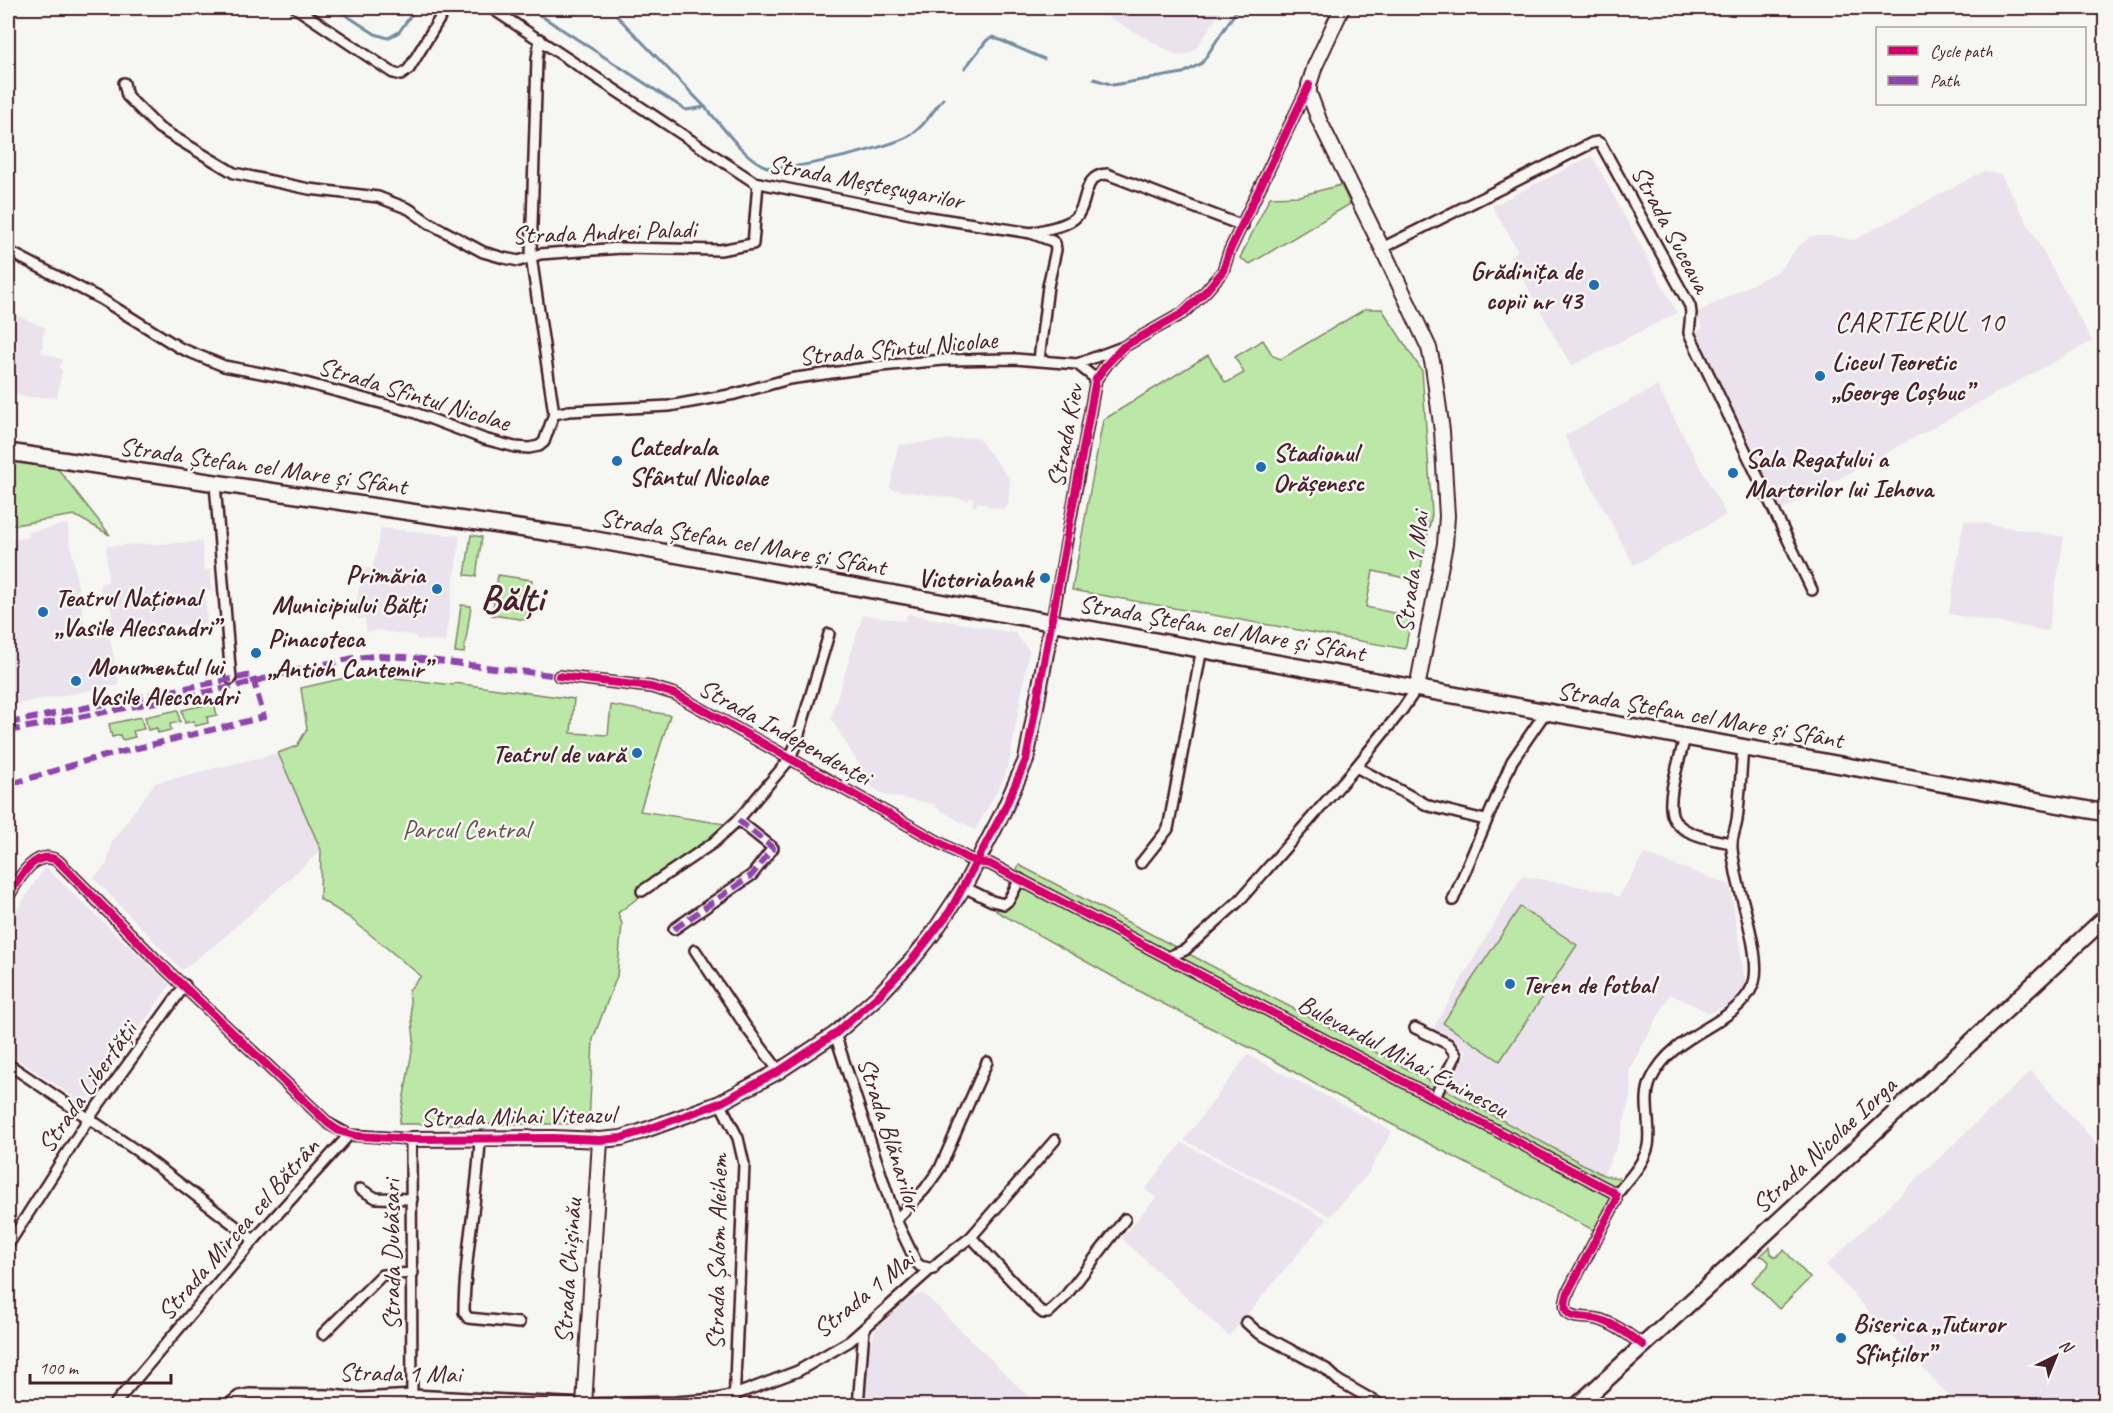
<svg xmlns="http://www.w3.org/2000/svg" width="2113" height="1413" font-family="Caveat,sans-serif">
<rect width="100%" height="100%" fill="#f6f6f2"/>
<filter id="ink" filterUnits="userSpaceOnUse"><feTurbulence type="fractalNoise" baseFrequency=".0167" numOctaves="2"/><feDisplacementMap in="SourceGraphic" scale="12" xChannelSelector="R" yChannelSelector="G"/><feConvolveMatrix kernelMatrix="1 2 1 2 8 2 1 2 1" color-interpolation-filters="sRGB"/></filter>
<g filter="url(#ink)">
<!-- built -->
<g fill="#eae2ed">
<path d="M1092,8H1223L1196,48L1190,53L1178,56Z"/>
<path d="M1592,156L1677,313L1571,366L1510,256L1518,251L1492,206Z"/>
<path d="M1984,171L2001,175L2092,341L1778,512L1690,335L1703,328L1696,313L1780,270L1796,249L1811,236H1833L1854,240Z"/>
<path d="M8,312L46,328L42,338L43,345L41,352L63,360L59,368L62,370L57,397H25L9,392L8,394Z"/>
<path d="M1657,386L1726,515L1634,565L1564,436Z"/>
<path d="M977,437L1009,478L1010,483L1008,504L1004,509L987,506L986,504L977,502L976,506H973V498H969V500L890,489L898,445Z"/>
<path d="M1964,520L2064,537L2048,631L1949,614Z"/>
<path d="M67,524L87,638L109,634L119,685L11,705L8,686V541L29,537V532Z"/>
<path d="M381,528L460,536L445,642L416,639V636L377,630L367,632L365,618L358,619L355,612L362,573L365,568L373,569Z"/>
<path d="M202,542L204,570H210L212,590L205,591L207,624L114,630L110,603H102L100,583L108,582L106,546Z"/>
<path d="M907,614L1015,633L1029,651L1010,758L1004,778L975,830L935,807L936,804L888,796L873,788L831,718L863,615L905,621Z"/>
<path d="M278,753L321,850L221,940L182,970L94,878L107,864L112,842L155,783Z"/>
<path d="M1644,854L1730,885L1746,987L1729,1004L1710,1013L1670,994L1629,1070L1632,1089L1619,1141L1603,1175L1447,1091L1467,1051L1433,1029L1522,876L1610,892L1619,897Z"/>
<path d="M45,867L170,985L85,1104L8,1053V924Z"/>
<path d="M1248,1055L1392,1131L1368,1174L1330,1216L1184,1140Z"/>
<path d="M2031,1071L2105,1153V1405H1957L1826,1265Z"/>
<path d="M1182,1143L1327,1219L1229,1336L1121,1238L1156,1198L1145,1189Z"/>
<path d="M923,1293L1037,1405L862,1406L868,1351L876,1329L909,1299Z"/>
</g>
<!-- green -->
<g fill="#bbe8a6" stroke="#828468" stroke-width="1.5">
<path d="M1341,185L1350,204L1250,264L1240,258L1270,197L1299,196Z"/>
<path d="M1365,309H1382L1422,371L1432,514L1418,581L1373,571L1366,607L1412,617L1405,649L1072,590L1103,420L1208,355L1225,382H1228L1244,373L1235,357L1263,340L1273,356L1281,359Z"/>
<path d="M8,459L58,469L110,535L74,515L8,526Z"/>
<path d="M471,535L482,537L476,576L465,575Z"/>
<path d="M498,575L532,580L526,620L492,615Z"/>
<path d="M461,605L471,606L464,653L455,652Z"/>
<path d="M371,675L453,685L454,683L574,699L571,733L608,735L611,705L670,715L640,811L725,824L718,837L618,913L622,924L617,976L593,1039L589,1124H399L414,1040L409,990L421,976L350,918L320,899L321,850L278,753L297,746L307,729L301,688L345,678Z"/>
<path d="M214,703L217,715L207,717L208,723L195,726L194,721L185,723L182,710Z"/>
<path d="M178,710L180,722L170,724L171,730L158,733L157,728L148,730L145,717Z"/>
<path d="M141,717L144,729L133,731L135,737L122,740L120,735L112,737L109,724Z"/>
<path d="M1019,865L1363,1045L1603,1175L1622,1179L1597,1232L1315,1084L1268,1057L1144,994L996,911Z"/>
<path d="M1520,907L1577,945L1500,1061L1443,1023Z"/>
<path d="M1770,1247L1771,1254L1776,1257L1784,1250L1810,1278L1779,1309L1752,1282L1768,1266L1769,1262L1764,1257L1760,1256Z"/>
</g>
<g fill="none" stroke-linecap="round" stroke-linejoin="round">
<!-- stream -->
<g stroke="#738ca1" stroke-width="3">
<path d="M335,8L375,34L388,38L399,32L416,8"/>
<path d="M529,8L686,110L705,107C722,125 744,159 767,167C785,173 891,147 909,136C923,128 932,112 943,99"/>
<path d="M617,16L705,107"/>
<path d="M965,68L987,40L993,37L1044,59"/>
<path d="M1094,79L1113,85L1183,73L1202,63L1238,8"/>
</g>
<defs>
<g id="street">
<path d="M296,8L393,73L401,75L409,69L446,8"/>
<path d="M491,8L754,182L916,215L1031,233L1052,241L1055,243L1056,250L1048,286L1039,360"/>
<path d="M540,39L537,59L531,256L554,414"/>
<path d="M124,83L127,96L159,128L234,173L309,189L378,197L409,209L429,223L483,252L504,258L519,261L540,254L621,248L720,250L753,244L758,183"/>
<path d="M1031,233C1044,229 1066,227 1076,217C1089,204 1081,175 1107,174L1243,226"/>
<path d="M1382,248L1592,143L1598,142L1601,144L1690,306L1691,313L1689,333L1812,590"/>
<path d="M8,251L101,299L180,348L224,366L287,378L410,411L484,439L515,447L529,448L539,446L544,442L554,414L569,411L669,406L735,394L789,379L881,366L943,360L1015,359L1077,364L1096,379"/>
<path d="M1077,364L1120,348"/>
<path d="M215,484L231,679"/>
<path d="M1052,621L1096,379L1107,364L1123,347L1183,313L1206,291L1223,271L1229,252L1308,87"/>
<path d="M559,676L651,687L675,694L967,858L977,862L990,864L1613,1192L1616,1195V1201L1569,1290C1555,1326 1585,1314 1601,1320C1617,1325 1630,1336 1643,1345"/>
<path d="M1685,737C1681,756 1665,799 1673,817C1680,835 1715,840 1732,843"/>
<path d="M1356,767L1429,806L1485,820"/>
<path d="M1141,863L1168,829L1202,648"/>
<path d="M964,887L992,901L1004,904L1009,900L1020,879"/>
<path d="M642,891L713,843L738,820L789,760L796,744L829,634"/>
<path d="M8,897C18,880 35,847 58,861L155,959L329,1124L349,1135L411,1139L412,1406"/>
<path d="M1453,900L1512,761L1545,713"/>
<path d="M674,929L752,875L773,848L738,820"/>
<path d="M695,950L746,1027L779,1071"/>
<path d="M1168,957L1185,950L1239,901L1356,767L1402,710L1417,688"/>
<path d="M1415,1028L1448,1044L1456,1055L1435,1097"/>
<path d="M835,1034L896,1220L916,1262L920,1266L933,1269"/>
<path d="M8,1064L137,1151L254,1240"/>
<path d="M720,1103L738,1138L744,1164L734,1406"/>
<path d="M480,1139C478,1197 464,1254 464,1312L468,1318L519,1323"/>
<path d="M360,1189L376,1198L412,1199"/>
<path d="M1616,1195C1627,1181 1644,1164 1648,1146C1652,1124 1641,1099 1652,1078C1675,1030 1735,1027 1753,985C1763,962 1741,899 1736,873C1735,864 1731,852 1732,842C1733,834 1736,827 1737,820C1740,796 1741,771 1743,747"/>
<path d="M896,1220L925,1189L940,1168L987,1062"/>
<path d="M971,1237L1038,1309L1043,1313H1048L1064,1298L1125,1219"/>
<path d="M8,1245L89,1118L185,985"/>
<path d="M1246,1322L1257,1332L1326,1369L1339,1381L1383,1406"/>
<path d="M323,1334L382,1275L413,1273"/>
<path d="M113,1406L254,1240L349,1135"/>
<path d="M227,1406L239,1396L249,1394L332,1395L361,1398L413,1395L584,1404L675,1402L716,1399L734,1395L798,1371L850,1341L941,1260L971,1237L1055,1140"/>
<path d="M858,1406L864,1329"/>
</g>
<g id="secondary">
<path d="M1342,8L1315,66L1309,85V93L1319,120L1382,248L1429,348L1433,366L1442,431L1447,516L1445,544L1417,688"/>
<path d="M411,1139L553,1138L600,1140L621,1138L640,1132L720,1103L779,1071L835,1034L878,996L912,960L932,935L964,887L1003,812L1026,760L1052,621"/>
<path d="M584,1406L600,1140"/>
</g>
<g id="primary">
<path d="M8,452L585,538L2106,813"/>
<path d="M1577,1406L1741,1256L2106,917"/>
</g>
</defs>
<!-- street casing -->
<use href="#street" stroke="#4a1f2b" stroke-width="14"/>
<!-- secondary casing -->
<use href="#secondary" stroke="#4a1f2b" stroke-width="18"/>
<!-- primary casing -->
<use href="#primary" stroke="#4a1f2b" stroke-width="20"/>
<!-- street -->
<use href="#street" stroke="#f6f6f2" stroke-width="9"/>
<!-- secondary -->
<use href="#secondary" stroke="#f6f6f2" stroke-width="14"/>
<!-- primary -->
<use href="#primary" stroke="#f6f6f2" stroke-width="15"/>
<!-- quiet -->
<g stroke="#8e44ad" stroke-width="6" stroke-dasharray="12 6" stroke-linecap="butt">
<path d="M8,723L252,675L264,717L89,760L8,785"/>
<path d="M8,731L232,687L306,668L354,658L375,656L405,657L559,676"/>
<path d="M674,929L752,875L773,848L738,820"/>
</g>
<defs>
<g id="cycleway">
<path d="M559,676L651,687L675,694L967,858L977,862L990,864L1613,1192L1616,1195V1201L1569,1290C1555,1326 1585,1314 1601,1320C1617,1325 1630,1336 1643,1345"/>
<path d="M8,897C18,880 35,847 58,861L155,959L329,1124L339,1131L357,1136L411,1139L553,1138L600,1140L621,1138L640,1132L720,1103L779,1071L835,1034L878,996L912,960L950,911L1003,812L1026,760L1096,379L1107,364L1123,347L1183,313L1206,291L1223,271L1229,252L1309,85"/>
</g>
</defs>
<!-- cycleway casing -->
<use href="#cycleway" stroke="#f6f6f2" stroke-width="11"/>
<!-- cycleway -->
<use href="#cycleway" stroke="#d6006c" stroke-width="8"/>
</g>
</g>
<!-- markers -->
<g fill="#1f6fb2" stroke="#f6f6f2" stroke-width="2">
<circle cx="1594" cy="285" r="6"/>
<circle cx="1820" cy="376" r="6"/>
<circle cx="617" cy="461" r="6"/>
<circle cx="1261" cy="467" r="6"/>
<circle cx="1733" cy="473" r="6"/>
<circle cx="1045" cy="578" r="6"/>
<circle cx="437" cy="589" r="6"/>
<circle cx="43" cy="612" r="6"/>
<circle cx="256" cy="653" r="6"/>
<circle cx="76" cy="681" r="6"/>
<circle cx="637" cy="753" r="6"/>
<circle cx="1510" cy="984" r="6"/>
<circle cx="1841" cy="1338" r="6"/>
</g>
<g text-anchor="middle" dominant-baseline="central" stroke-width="5" stroke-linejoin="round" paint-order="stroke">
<!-- street labels -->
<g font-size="26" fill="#4a1f2b" stroke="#f6f6f2">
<text transform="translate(866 182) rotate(11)">Strada Meșteșugarilor</text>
<text transform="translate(1671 229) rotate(62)">Strada Suceava</text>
<text transform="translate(604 232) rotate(-2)">Strada Andrei Paladi</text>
<text transform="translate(898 348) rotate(-5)">Strada Sfîntul Nicolae</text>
<text transform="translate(414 394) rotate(17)">Strada Sfîntul Nicolae</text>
<text transform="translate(1065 436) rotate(-79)">Strada Kiev</text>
<text transform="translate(263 466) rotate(8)">Strada Ștefan cel Mare și Sfânt</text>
<text transform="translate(743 542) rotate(10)">Strada Ștefan cel Mare și Sfânt</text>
<text transform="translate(1412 572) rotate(-82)">Strada 1 Mai</text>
<text transform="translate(1222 628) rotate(10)">Strada Ștefan cel Mare și Sfânt</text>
<text transform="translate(1700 715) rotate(10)">Strada Ștefan cel Mare și Sfânt</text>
<text transform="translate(785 732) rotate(29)">Strada Independenței</text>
<text transform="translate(1403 1056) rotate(28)">Bulevardul Mihai Eminescu</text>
<text transform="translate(87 1087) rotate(-55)">Strada Libertății</text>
<text transform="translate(518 1116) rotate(-1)">Strada Mihai Viteazul</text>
<text transform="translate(890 1134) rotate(72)">Strada Blănarilor</text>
<text transform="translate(1824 1145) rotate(-43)">Strada Nicolae Iorga</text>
<text transform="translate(238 1229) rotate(-49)">Strada Mircea cel Bătrân</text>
<text transform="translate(717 1252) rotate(-89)">Strada Șalom Aleihem</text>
<text transform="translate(391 1255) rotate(-90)">Strada Dubăsari</text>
<text transform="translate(568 1271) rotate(-86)">Strada Chișinău</text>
<text transform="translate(864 1294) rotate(-39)">Strada 1 Mai</text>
<text transform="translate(400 1373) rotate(1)">Strada 1 Mai</text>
</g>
<!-- poi labels -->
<g font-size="26" font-weight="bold" fill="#4a1f2b" stroke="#f6f6f2" text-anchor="start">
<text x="1582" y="270" text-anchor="end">Grădinița de<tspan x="1582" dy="30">copii nr 43</tspan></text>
<text x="1832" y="361">Liceul Teoretic<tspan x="1832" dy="30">„George Coșbuc”</tspan></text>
<text x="629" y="446">Catedrala<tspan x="629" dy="30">Sfântul Nicolae</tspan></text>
<text x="1273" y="452">Stadionul<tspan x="1273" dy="30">Orășenesc</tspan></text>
<text x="1745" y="458">Sala Regatului a<tspan x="1745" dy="30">Martorilor lui Iehova</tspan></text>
<text x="425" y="574" text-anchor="end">Primăria<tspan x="425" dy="30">Municipiului Bălți</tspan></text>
<text x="1033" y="578" text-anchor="end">Victoriabank</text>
<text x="55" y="597">Teatrul Național<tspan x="55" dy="30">„Vasile Alecsandri”</tspan></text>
<text x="268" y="638">Pinacoteca<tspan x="268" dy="30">„Antioh Cantemir”</tspan></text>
<text x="88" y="666">Monumentul lui<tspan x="88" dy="30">Vasile Alecsandri</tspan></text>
<text x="625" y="753" text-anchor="end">Teatrul de vară</text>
<text x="1522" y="984">Teren de fotbal</text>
<text x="1853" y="1323">Biserica „Tuturor<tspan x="1853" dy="30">Sfinților”</tspan></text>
</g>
<!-- park labels -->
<g font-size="26" fill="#66514a" stroke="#f6f6f2">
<text x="466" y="829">Parcul Central</text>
</g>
<!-- quarter labels -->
<g font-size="28" letter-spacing="1.5" fill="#4a1f2b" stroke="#f6f6f2">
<text x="1920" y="321">CARTIERUL 10</text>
</g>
<!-- town labels -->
<g font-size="38" font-weight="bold" fill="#4a1f2b" stroke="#f6f6f2">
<text x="512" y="598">Bălți</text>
</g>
</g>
<!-- margin -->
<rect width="2113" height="1413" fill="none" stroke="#f6f6f2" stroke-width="30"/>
<rect x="15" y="15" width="2083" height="1383" fill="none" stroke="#4a1f2b" stroke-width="2" filter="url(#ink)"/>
<!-- legend -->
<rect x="1876" y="27" width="210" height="78" fill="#f6f6f2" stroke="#b1a0a2" stroke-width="1.5"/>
<rect x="1888" y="46" width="30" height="9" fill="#d6006c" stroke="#b1a0a2" stroke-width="1.5"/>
<text x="1930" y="57" font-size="18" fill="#4a1f2b">Cycle path</text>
<rect x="1888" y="76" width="30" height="9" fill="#8e44ad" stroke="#b1a0a2" stroke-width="1.5"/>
<text x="1930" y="87" font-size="18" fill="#4a1f2b">Path</text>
<!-- north arrow -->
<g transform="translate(2056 1356) rotate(43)" stroke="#f6f6f2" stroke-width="4.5" paint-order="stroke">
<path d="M0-4.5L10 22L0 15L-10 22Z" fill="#4a1f2b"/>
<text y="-9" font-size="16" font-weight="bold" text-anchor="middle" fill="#4a1f2b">N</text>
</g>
<!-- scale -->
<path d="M30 1374v9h141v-9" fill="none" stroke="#4a1f2b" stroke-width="3"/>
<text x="39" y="1374" font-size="18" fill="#4a1f2b" stroke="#f6f6f2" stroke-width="4.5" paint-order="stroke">100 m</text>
</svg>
